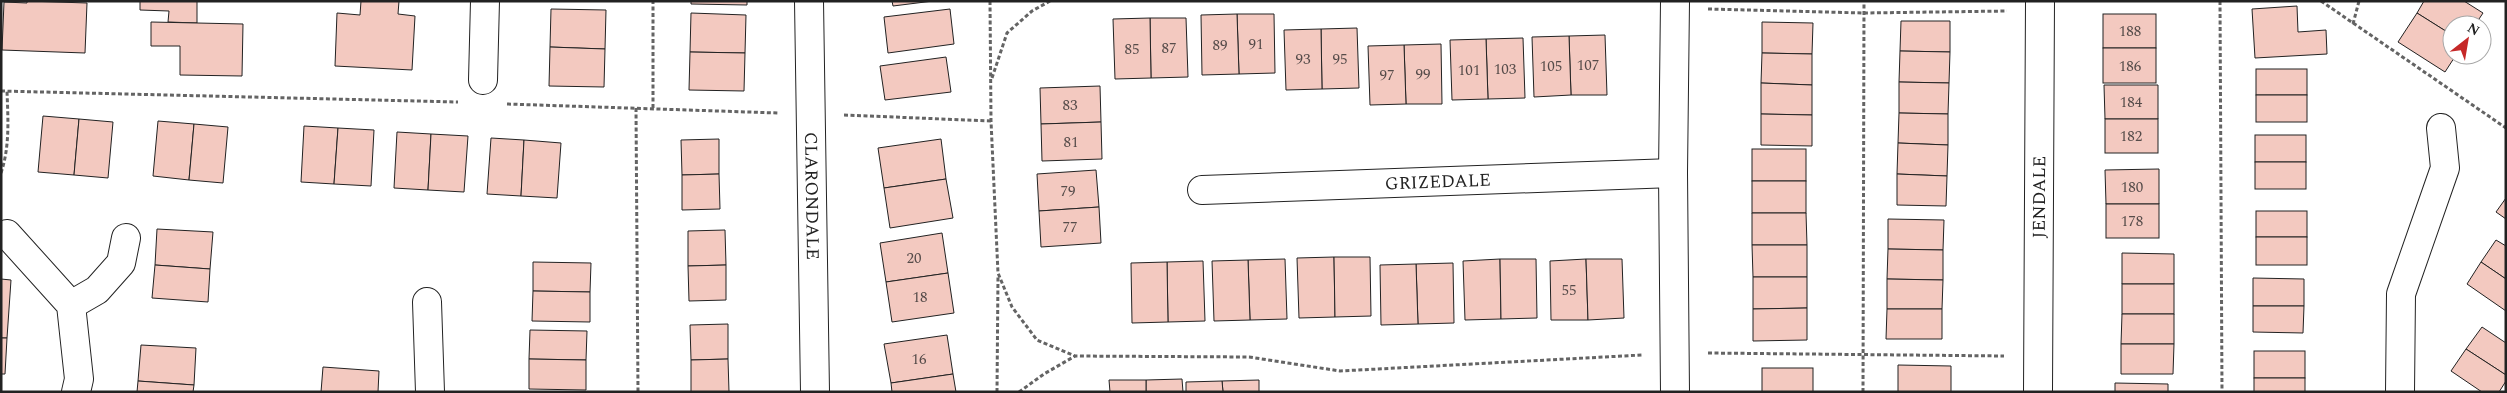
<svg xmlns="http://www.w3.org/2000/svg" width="2507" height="393" font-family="Spectral,serif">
<rect width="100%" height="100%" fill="#fff"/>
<!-- building -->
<g fill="#f3c9c0" stroke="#222">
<path d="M27,1L87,3L85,53L2,50L4,2L27,3Z"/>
<path d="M140,1H197V23L168,22L169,11L140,10Z"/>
<path d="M361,1H399L398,14L415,16L412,70L335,66L337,13L360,15Z"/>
<path d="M691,1H747V5L691,4Z"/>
<path d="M892,1H933L893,6Z"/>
<path d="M2424,1H2464L2483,13L2475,25H2452V35L2417,13Z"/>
<path d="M2297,6L2298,32L2326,30L2327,54L2255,58L2252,9Z"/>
<path d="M551,9L606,10L605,49L550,47Z"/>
<path d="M950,9L954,44L888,53L884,17Z"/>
<path d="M691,13L746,15L745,53L690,52Z"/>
<path d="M2417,13L2452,35V55H2456L2445,72L2398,42Z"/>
<path d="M1237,14H1274L1275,73L1239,74Z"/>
<path d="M1237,14L1239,74L1202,75L1201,15Z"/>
<rect x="2103" y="14" width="53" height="34"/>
<path d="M1150,18H1186L1188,77L1151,78Z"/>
<path d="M1150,18L1151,78L1115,79L1113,19Z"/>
<path d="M1901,21H1950V52L1900,51Z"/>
<path d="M151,22L243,24L242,76L180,75V46H151Z"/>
<path d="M1762,22L1813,23L1812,54L1762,53Z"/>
<path d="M1357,28L1359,88L1322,89L1321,29Z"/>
<path d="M1321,29L1322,89L1286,90L1284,30Z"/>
<path d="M1605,35L1607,95H1571L1569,36Z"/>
<path d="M1569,36L1571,95L1534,97L1532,37Z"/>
<path d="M1523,38L1525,98L1488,99L1486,39Z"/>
<path d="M1486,39L1488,99L1452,100L1450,40Z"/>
<path d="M1441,44L1442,104H1406L1404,45Z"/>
<path d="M1404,45L1406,104L1370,105L1368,46Z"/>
<path d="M550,47L605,49L604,87L549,86Z"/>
<rect x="2103" y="48" width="53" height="35"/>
<path d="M1900,51L1950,52L1949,83L1899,82Z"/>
<path d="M690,52L745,53L744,91L689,90Z"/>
<path d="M1762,53L1812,54V85L1761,83Z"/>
<path d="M946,57L951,92L885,100L880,66Z"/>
<rect x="2256" y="69" width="51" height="26"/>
<path d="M1899,82L1949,83L1948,114L1899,113Z"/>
<path d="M1761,83L1812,85V115L1761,114Z"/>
<path d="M2104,85H2158V119H2105Z"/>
<path d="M1100,86L1101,122L1041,124L1040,88Z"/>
<rect x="2256" y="95" width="51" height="27"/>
<path d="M1899,113L1948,114V145L1898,143Z"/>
<path d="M1761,114L1812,115V146L1761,145Z"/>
<path d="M43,116L79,119L74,175L38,172Z"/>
<path d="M79,119L113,122L108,178L74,175Z"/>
<rect x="2105" y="119" width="53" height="34"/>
<path d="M158,121L194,124L189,180L153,176Z"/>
<path d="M1101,122L1102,159L1042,161L1041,124Z"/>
<path d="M194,124L228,127L223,183L189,180Z"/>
<path d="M304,126L338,128L334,184L301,182Z"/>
<path d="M338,128L374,130L371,186L334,184Z"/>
<path d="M397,132L431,134L428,190L394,188Z"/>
<path d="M431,134L468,136L464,192L428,190Z"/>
<rect x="2255" y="135" width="51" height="27"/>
<path d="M491,138L524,140L521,196L487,194Z"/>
<path d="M719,139V174L682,175L681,140Z"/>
<path d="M941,139L946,179L884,188L878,148Z"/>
<path d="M524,140L561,143L557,198L521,196Z"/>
<path d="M1898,143L1948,145L1947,176L1897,174Z"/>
<rect x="1752" y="149" width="54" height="32"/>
<rect x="2255" y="162" width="51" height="27"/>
<path d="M2159,169V204H2106L2105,170Z"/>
<path d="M1096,170L1099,207L1039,211L1037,174Z"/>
<path d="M719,174L720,209L682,210V175Z"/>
<path d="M1897,174L1947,176L1946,206L1897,205Z"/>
<path d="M946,179L953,218L890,228L884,188Z"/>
<rect x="1752" y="181" width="54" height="32"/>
<path d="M2506,198V219L2496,212Z"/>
<rect x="2106" y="204" width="53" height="34"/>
<path d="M1099,207L1101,243L1041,247L1039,211Z"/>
<rect x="2256" y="211" width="51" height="26"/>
<path d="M1752,213H1806L1807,245H1752Z"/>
<path d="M1888,219L1944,220L1943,250L1888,249Z"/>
<path d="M157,229L213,232L210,269L155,265Z"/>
<path d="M725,230L726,265L688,266V231Z"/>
<path d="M942,233L948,273L886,282L880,243Z"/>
<rect x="2256" y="237" width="51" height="28"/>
<path d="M2496,240L2506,246V279L2481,262Z"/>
<path d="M1752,245H1807V277H1753Z"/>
<path d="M1888,249L1943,250V280L1887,279Z"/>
<path d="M2122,253L2174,254V284H2122Z"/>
<path d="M1334,257L1335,317L1299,318L1297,258Z"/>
<path d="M1334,257H1370L1371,316L1335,317Z"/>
<path d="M1285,259L1287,319L1250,320L1248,260Z"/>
<path d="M1500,259L1501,319L1465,320L1463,261Z"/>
<path d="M1500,259H1536L1537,318L1501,319Z"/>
<path d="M1586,259L1588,320H1551L1550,261Z"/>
<path d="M1586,259H1622L1624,318L1588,320Z"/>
<path d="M1248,260L1250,320L1214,321L1212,261Z"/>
<path d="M1203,261L1205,321L1168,322L1167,262Z"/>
<path d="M533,262L591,263L590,292L533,291Z"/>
<path d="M1167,262L1168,322L1132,323L1131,263Z"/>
<path d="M2481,262L2506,279V311L2467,284Z"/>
<path d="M1453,263L1454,323L1418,324L1416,264Z"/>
<path d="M1416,264L1418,324L1381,325L1380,265Z"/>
<path d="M155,265L210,269L208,302L152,298Z"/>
<path d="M726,265V300L689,301L688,266Z"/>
<path d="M948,273L954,313L892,322L886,282Z"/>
<path d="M1753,277H1807V308L1753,309Z"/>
<path d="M2253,278L2304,279V306H2253Z"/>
<path d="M1,279L11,280L7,338H1Z"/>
<path d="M1887,279L1943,280L1942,309H1887Z"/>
<rect x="2122" y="284" width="52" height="30"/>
<path d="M533,291L590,292V322L532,321Z"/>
<path d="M2253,306H2304L2303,333L2253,332Z"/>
<path d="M1807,308V340L1753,341V309Z"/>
<path d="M1887,309H1942V339H1886Z"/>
<path d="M2122,314H2174V344H2121Z"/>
<path d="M728,324V359L691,360L690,325Z"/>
<path d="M2482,327L2506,343V375L2466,349Z"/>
<path d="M530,330L587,331L586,360L529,359Z"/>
<path d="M947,335L953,374L891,383L884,344Z"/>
<path d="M1,338H7L5,374H1Z"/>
<path d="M2121,344H2174L2173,374H2121Z"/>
<path d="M141,345L196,348L194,385L138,381Z"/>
<path d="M2466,349L2506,375V381L2499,392H2482L2451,371Z"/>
<rect x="2254" y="351" width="51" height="27"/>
<path d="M529,359L586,360V390L529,389Z"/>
<path d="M728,359L729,392H691V360Z"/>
<path d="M1898,365L1951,366V392H1898Z"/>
<path d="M323,367L379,371L378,392H321Z"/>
<rect x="1762" y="368" width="51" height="24"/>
<path d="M953,374L956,392H892L891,383Z"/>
<rect x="2254" y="378" width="51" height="14"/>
<path d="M1182,379L1183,392H1146V380Z"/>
<path d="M1109,380H1146V392H1110Z"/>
<path d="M1259,380V392H1223L1222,381Z"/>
<path d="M138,381L194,385L193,392H137Z"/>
<path d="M1222,381L1223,392H1186V382Z"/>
<path d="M2115,383L2168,384V392H2115Z"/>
</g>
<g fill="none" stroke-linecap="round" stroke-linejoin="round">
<defs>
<g id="street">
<path id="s1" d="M809,1L815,392"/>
<path d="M483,80L485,1"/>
<path id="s2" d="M1202,190L1673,173"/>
<path d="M7,234L71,305L79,379L76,392"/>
<path d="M427,302L430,392"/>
<path d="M71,305L97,290L121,263L126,238"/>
<path d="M1675,392L1673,173L1675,1"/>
<path id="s3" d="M2038,392L2040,1"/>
<path d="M2400,392L2401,294L2445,168L2441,128"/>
</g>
</defs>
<!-- street casing -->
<use href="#street" stroke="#222" stroke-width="30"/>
<!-- path -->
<g stroke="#646464" stroke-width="3" stroke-dasharray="4 2.5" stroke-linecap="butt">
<path d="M990,1L991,121L998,273L1012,307L1037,340L1075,356L1249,357L1340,371L1642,355"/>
<path d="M2220,1L2222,392"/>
<path d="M2321,1L2506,128"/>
<path d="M1708,9L1863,13L2007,11"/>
<path d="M2353,24L2359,1"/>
<path d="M992,78L1007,33L1032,11L1050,1"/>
<path d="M1,91L458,102"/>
<path d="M507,104L778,113"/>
<path d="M636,108L638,392"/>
<path d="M653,108V1"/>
<path d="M844,115L991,121"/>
<path d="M1,173C10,146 8,119 7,91"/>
<path d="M1708,353L2004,356"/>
<path d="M997,392L998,276"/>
<path d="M1019,392L1044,374L1075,356"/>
<path d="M1863,392L1864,1"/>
</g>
<!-- street -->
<use href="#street" stroke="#fff" stroke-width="28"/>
</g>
<g text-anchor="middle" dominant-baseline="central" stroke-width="4" stroke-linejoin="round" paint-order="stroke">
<!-- number labels -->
<g font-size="15" fill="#564c4a">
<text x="2130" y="31">188</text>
<text x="1256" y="44">91</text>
<text x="1220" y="45">89</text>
<text x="1169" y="48">87</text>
<text x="1132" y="49">85</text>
<text x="1303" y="59">93</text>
<text x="1340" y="59">95</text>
<text x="1588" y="65">107</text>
<text x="1551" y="66">105</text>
<text x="2130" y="66">186</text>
<text x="1505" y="69">103</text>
<text x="1469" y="70">101</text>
<text x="1423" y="74">99</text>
<text x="1387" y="75">97</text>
<text x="2131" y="102">184</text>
<text x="1070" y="105">83</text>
<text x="2131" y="136">182</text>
<text x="1071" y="142">81</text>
<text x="2132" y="187">180</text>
<text x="1068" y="191">79</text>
<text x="2132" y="221">178</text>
<text x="1070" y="227">77</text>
<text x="914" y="258">20</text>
<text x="1569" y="290">55</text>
<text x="920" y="297">18</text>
<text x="919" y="359">16</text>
</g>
<!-- street labels -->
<g font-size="18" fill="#222" stroke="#fff">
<text stroke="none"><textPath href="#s2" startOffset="236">GRIZEDALE</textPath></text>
<text stroke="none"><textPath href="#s1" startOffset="195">CLARONDALE</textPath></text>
<text stroke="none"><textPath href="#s3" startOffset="195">JENDALE</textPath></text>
</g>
</g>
<!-- border -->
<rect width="2507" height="393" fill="none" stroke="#222222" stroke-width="5"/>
<!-- north arrow -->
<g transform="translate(2467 40) rotate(31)"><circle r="24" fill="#ffffff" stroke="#a7a7a7"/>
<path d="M0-4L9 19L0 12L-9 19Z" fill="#c62828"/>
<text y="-8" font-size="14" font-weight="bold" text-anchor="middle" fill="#222222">N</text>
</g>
</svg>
